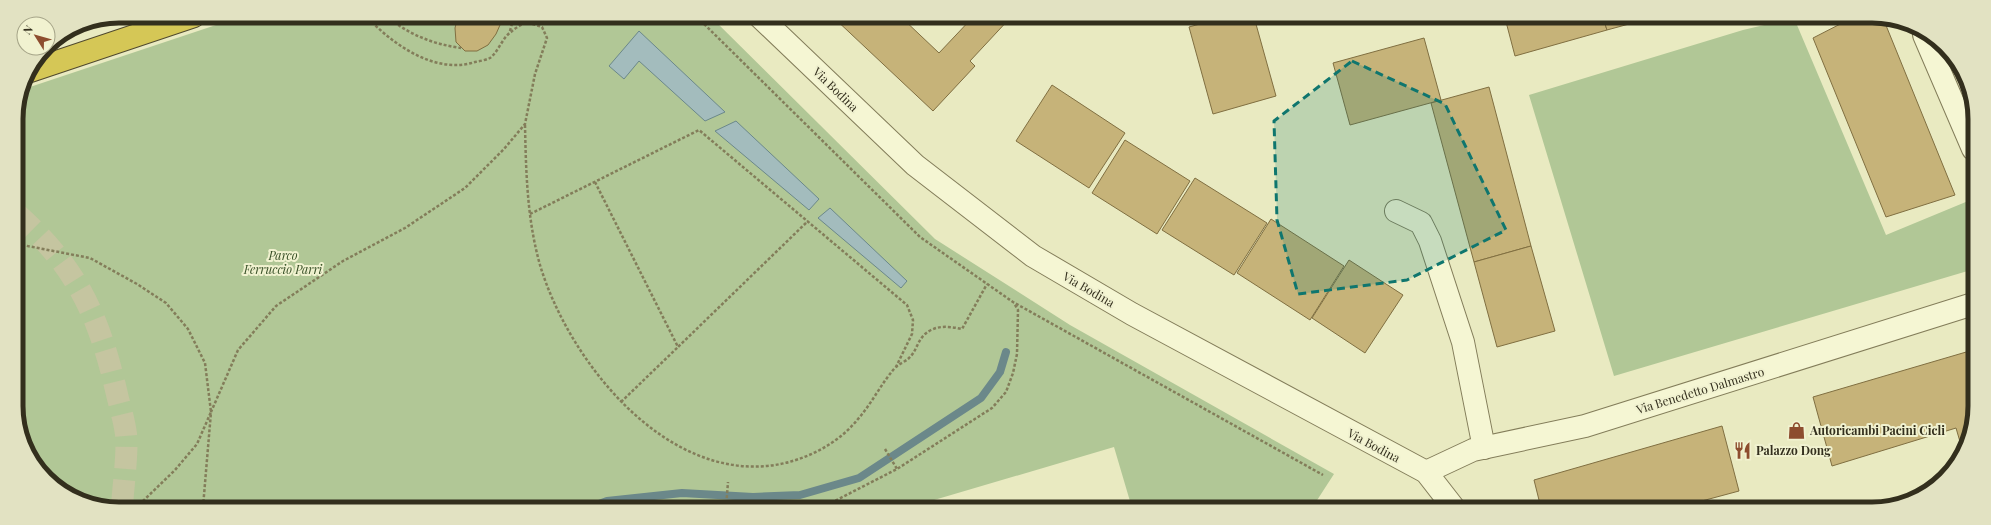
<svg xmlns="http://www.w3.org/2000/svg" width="1991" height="525" font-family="'Playfair Display',serif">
<rect width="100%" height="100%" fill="#e9eac1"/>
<!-- green -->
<g fill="#b1c796">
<path d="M243,16L711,17L935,239L1070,325L1334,474L1312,508H1132L1114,447L907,508L99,507L46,479L18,426L16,112L21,90Z"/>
<path d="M1794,18L1886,235L1973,199V275L1971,270L1614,376L1529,95L1743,30Z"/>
</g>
<!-- water -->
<g fill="#a3bcbd" stroke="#6b888a">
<path d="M639,31L725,112L705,121L639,61L624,79L609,66Z"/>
<path d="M736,121L819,199L809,210L715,131Z"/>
<path d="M830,208L907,281L901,288L818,218Z"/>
</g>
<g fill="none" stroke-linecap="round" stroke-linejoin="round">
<!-- stream -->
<path stroke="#6b888a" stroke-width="8" d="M591,507L607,501L682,493L753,497L800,495L859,478L981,398L1000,372L1006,352"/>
</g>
<!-- building -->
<g fill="#c6b379" stroke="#806f41">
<path d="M458,16H504L496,34L488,45L477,51H465L456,42L455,28Z"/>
<path d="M833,17H901L939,53L973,17H1011L970,61L975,66L933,111Z"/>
<path d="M1205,17H1225L1206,22Z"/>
<path d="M1225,17H1254L1276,96L1213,114L1189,27Z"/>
<path d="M1505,18H1603L1607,30L1515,56Z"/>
<path d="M1603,18H1651L1607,30Z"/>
<path d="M1852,18H1883L1955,195L1886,217L1813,38Z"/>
<path d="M1424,38L1441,100L1350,125L1333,63Z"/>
<path d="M1052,85L1125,133L1089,188L1016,141Z"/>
<path d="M1489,87L1531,246L1474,262L1431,103Z"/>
<path d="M1125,140L1190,181L1157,234L1092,193Z"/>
<path d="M1195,178L1267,223L1234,275L1162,230Z"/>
<path d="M1271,219L1344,266L1310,320L1237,273Z"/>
<path d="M1531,246L1555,331L1497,347L1474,262Z"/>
<path d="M1349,260L1403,295L1365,353L1312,318Z"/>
<path d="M1973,350V426L1963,452L1956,428L1832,466L1813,397Z"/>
<path d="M1722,426L1739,491L1672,509L1541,508L1534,480Z"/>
</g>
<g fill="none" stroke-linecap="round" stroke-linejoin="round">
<!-- highway-tunnel -->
<path stroke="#c5c5a0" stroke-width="22" stroke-dasharray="22 11" stroke-linecap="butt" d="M17,214C76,267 98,313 116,390C119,404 124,419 126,434C128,453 123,487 122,507"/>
<defs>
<g id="minor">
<path d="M760,17L915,165L1033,256L1132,314L1426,472L1454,508"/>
<path d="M1924,35L1973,149"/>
<path d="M1396,211L1421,223L1430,241L1463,342L1484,448"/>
<path d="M1426,472L1473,450L1585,426L1973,304"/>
</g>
<path id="highway" d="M30,71L194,16"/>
</defs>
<!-- minor casing -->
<use href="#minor" stroke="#837d5a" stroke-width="24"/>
<!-- highway casing -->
<use href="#highway" stroke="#50492e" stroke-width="24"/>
<!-- path -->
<g stroke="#837d5a" stroke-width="2.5" stroke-dasharray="3 2" stroke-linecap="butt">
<path d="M386,16C408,34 432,44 461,48"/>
<path d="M697,17L920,237L1013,302L1323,475"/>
<path d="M510,31L514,16"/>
<path d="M525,125C526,172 527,219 540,265C568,359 664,482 775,465C806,460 838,444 858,419C872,403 881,384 894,369C898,364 905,362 909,358C918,350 917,337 931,330C941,325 952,327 962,329L987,284"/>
<path d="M595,182L678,347L808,221"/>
<path d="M530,214L699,130L907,305L913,320L912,334L896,367"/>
<path d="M17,244L90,258L137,284L166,303L188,329L205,363L211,412L197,444L175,470L143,501L133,507"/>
<path d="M621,402L678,347"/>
<path d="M885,449L897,469"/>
<path d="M203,507L211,412L238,350L276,306L343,261L405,228L465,188L504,149L525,124L535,74L547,38L542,27L526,22C521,25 515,28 511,32C502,38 499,51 490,58C486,60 480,61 475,62C435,75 392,44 366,16"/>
<path d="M726,508L728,482"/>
<path d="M817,508L825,506L897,469L992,408L1006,392L1013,373L1017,354L1018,310L1014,303"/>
</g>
<!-- minor -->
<use href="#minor" stroke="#f5f6d3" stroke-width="22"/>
<!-- highway -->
<use href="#highway" stroke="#d5c756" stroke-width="22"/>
</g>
<!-- marked area -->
<path fill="#0f766e" fill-opacity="0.2" stroke="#0f766e" stroke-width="3" stroke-dasharray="8 5" stroke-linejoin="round" d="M1352,61L1445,104L1506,230L1407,280L1298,294L1277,220L1274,121Z"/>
<!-- icons -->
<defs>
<symbol id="shop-bare" viewBox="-9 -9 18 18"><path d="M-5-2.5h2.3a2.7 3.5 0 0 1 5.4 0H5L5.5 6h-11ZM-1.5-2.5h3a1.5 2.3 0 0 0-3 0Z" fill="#8d4d2e" stroke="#f1f2d0" stroke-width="2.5" paint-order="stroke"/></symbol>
<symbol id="restaurant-bare" viewBox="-9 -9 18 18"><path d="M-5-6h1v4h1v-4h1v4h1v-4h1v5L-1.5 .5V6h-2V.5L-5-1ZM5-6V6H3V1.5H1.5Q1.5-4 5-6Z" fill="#8d4d2e" stroke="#f1f2d0" stroke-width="2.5" paint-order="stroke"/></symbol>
</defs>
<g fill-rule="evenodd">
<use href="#shop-bare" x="1784" y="418" width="25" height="25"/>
<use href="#restaurant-bare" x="1730" y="438" width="25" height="25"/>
</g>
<g text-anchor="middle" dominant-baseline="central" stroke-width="4" stroke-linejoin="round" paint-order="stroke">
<!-- street labels -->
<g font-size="12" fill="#332f1d" stroke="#f1f2d0">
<text transform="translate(836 89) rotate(44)">Via Bodina</text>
<text transform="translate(1089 289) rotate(30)">Via Bodina</text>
<text transform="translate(1700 390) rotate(-17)">Via Benedetto Dalmastro</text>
<text transform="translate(1374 445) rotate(28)">Via Bodina</text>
</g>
<!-- park labels -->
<g font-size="12" font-style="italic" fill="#364e25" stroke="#f1f2d0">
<text x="283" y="255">Parco<tspan x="283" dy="14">Ferruccio Parri</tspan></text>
</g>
<!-- poi labels -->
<g font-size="12" font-weight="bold" fill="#332f1d" stroke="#f1f2d0" text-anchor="start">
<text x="1810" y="430">Autoricambi Pacini Cicli</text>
<text x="1756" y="450">Palazzo Dong</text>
</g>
</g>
<!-- crop -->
<path d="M0 0H1991V525H0ZM119 23H1872A96 96 0 0 1 1968 119V406A96 96 0 0 1 1872 502H119A96 96 0 0 1 23 406V119A96 96 0 0 1 119 23Z" fill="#e2e2c2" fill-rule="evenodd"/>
<path fill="none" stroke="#332f1d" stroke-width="5" d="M119 23H1872A96 96 0 0 1 1968 119V406A96 96 0 0 1 1872 502H119A96 96 0 0 1 23 406V119A96 96 0 0 1 119 23Z"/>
<!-- north arrow -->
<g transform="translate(36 36) rotate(307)"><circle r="19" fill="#f1f2d0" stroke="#a5a488"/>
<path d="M0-3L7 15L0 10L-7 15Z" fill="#8d4d2e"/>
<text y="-6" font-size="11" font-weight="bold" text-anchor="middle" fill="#332f1d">N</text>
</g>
</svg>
